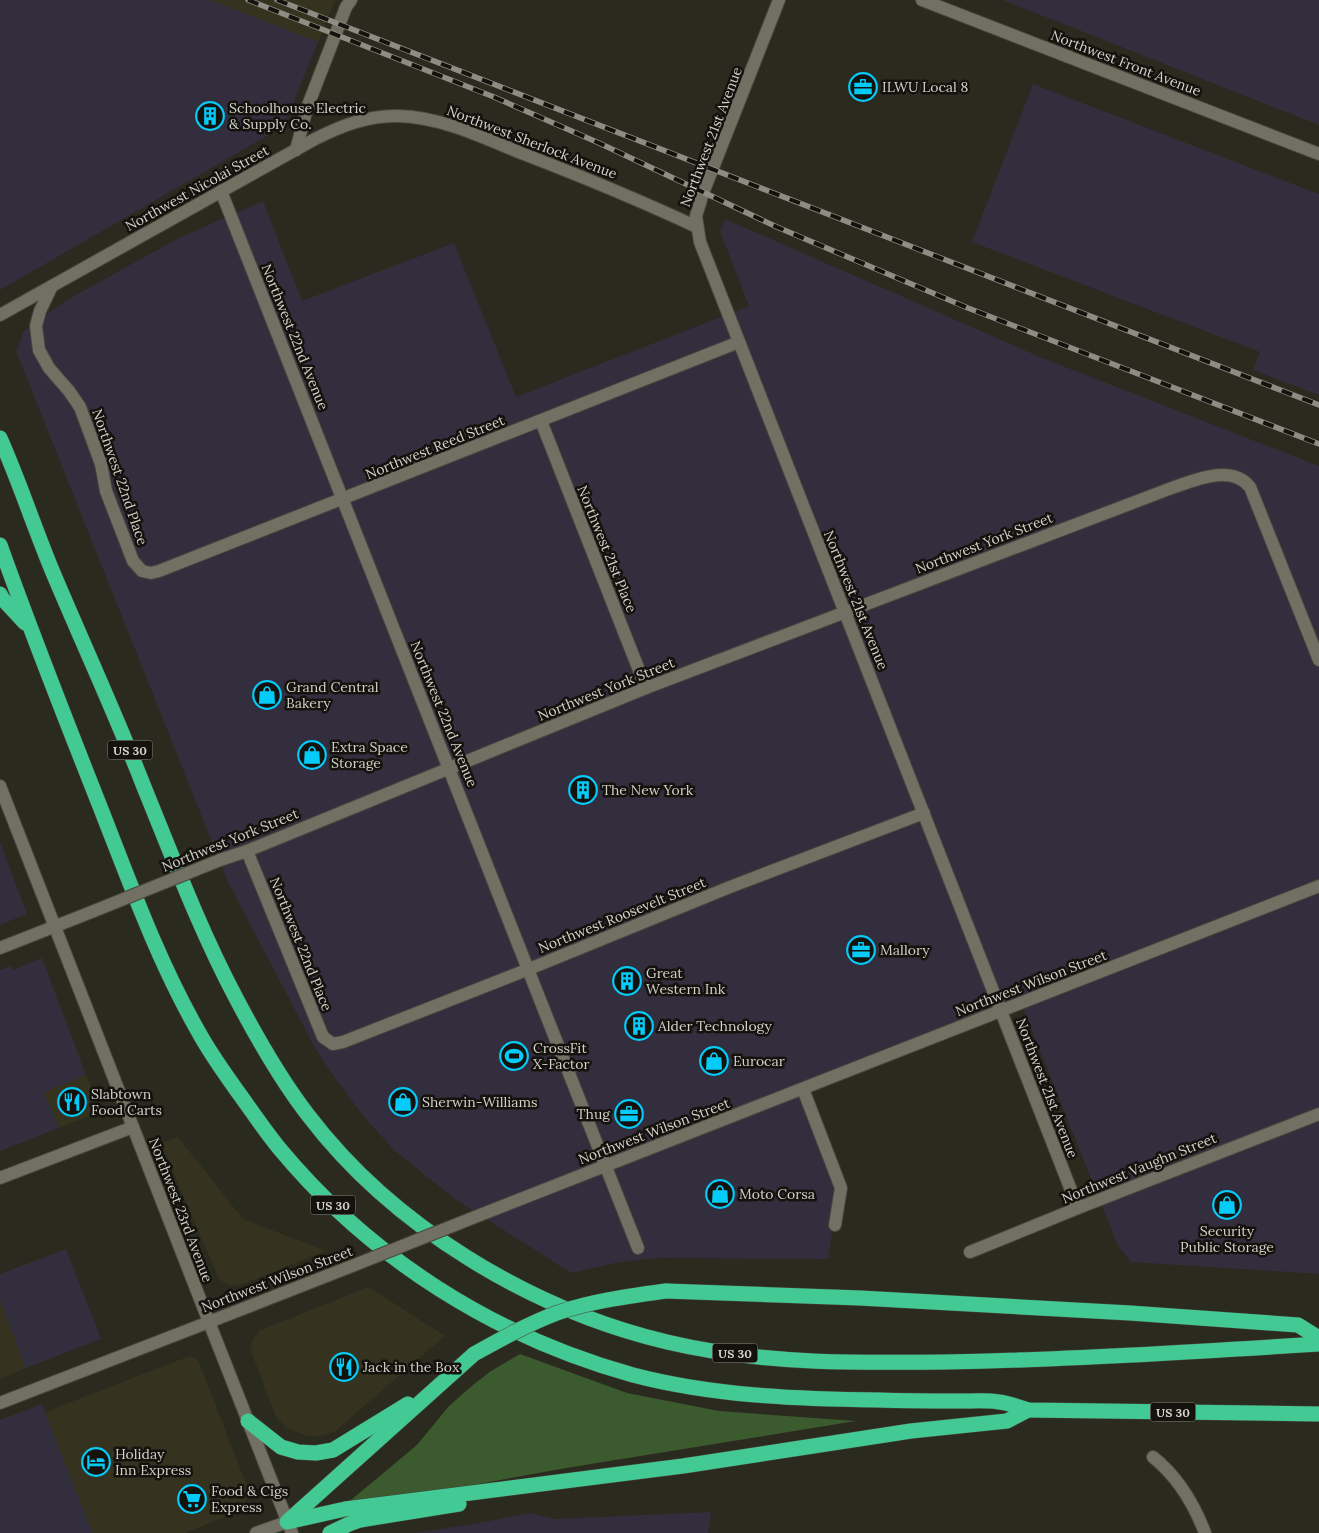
<svg xmlns="http://www.w3.org/2000/svg" width="1319" height="1533" font-family="Lora,serif">
<rect width="100%" height="100%" fill="#2b2a1e"/>
<!-- built -->
<g fill="#353220">
<path d="M210,0H335L318,42Z"/>
<path d="M86,1075L101,1112L58,1128L44,1092Z"/>
<path d="M178,1137L243,1219L326,1251L243,1284L232,1286L225,1283L219,1279L161,1143Z"/>
<path d="M369,1287L445,1336L334,1432L320,1436H308L287,1428L276,1417L251,1351V1344L253,1339L259,1331Z"/>
<path d="M0,1300L26,1368L0,1379Z"/>
<path d="M190,1356L198,1360L247,1486L248,1493L245,1504L237,1512L185,1533H92L45,1412Z"/>
</g>
<!-- industrial -->
<g fill="#322e3e">
<path d="M0,0H210L318,42L284,126L0,290Z"/>
<path d="M1003,0H1319V125Z"/>
<path d="M1033,84L1319,194V395L1253,370L1260,352L972,242Z"/>
<path d="M263,201L302,301L454,243L516,397L749,306L720,231L725,219L1040,357L1319,466V1274L1131,1262L1118,1246L1021,1003L802,1088L839,1188L828,1259L658,1258L620,1262L571,1273L455,1199L395,1151L364,1117L337,1081L315,1048L228,882L16,351L24,331L67,300L177,239Z"/>
<path d="M0,842L27,914L0,925Z"/>
<path d="M42,958L86,1075L44,1092L58,1128L0,1151V970L11,966L13,970Z"/>
<path d="M66,1249L101,1339L26,1368L0,1300V1274Z"/>
<path d="M42,1404L45,1412L92,1533H0V1420Z"/>
<path d="M711,1512L708,1533H415L479,1523L529,1513L555,1519Z"/>
</g>
<!-- green -->
<path fill="#3b5b2f" d="M520,1354L627,1393L719,1411L856,1421L566,1468L352,1507L351,1500L417,1445L449,1406L473,1385L491,1371Z"/>
<g fill="none" stroke-linecap="round" stroke-linejoin="round">
<defs>
<g id="street">
<path d="M52,286L40,311L36,326L39,350L49,368L69,391L80,407L101,464L106,491L133,561L142,571L151,573L159,571L739,342"/>
<path d="M541,421L646,688"/>
<path d="M0,786L209,1322L0,1403"/>
<path d="M247,851L323,1037L333,1044L343,1042L529,969L730,887L924,813"/>
<path d="M220,860L247,851L646,688L1169,489C1193,481 1231,463 1250,487L1319,660"/>
<path d="M0,948L94,911"/>
<path d="M803,1089L841,1188L835,1225"/>
<path d="M606,1167L638,1248"/>
<path d="M0,1178L133,1127"/>
<path d="M970,1252L1078,1208"/>
<path d="M1153,1457C1178,1477 1194,1504 1205,1533"/>
</g>
<g id="secondary">
<path d="M779,0L703,193L696,216L700,242L1078,1208L1319,1114"/>
<path d="M922,0L1319,154"/>
<path d="M296,150L307,108L346,7L351,0"/>
<path d="M221,191L606,1167"/>
<path d="M0,315L315,139C341,126 368,115 398,116C441,117 482,137 521,153C581,176 639,200 697,227"/>
<path d="M480,1215L1319,886"/>
<path d="M256,1533L287,1522"/>
<path d="M292,1533L209,1322L347,1268"/>
</g>
<g id="highway">
<path d="M0,438C20,483 35,530 54,575C84,646 116,715 144,787C173,858 200,930 236,998C257,1038 280,1079 308,1115C393,1227 532,1310 667,1342C772,1367 882,1363 988,1361C1099,1358 1209,1351 1319,1344"/>
<path d="M0,545C31,632 65,718 99,804C129,880 157,959 198,1031C211,1055 227,1077 243,1099C255,1116 266,1132 279,1148C370,1258 495,1337 633,1375C713,1396 798,1399 879,1400C907,1401 934,1401 962,1401C974,1401 987,1400 999,1402C1009,1403 1019,1407 1028,1410L1319,1414"/>
<path d="M0,594L2,598L25,623"/>
<path d="M666,1291L860,1298L1130,1313L1298,1325L1319,1338"/>
<path d="M248,1421L281,1447L298,1452L316,1453L333,1450L408,1404"/>
<path d="M289,1520L474,1354"/>
<path d="M287,1522L345,1509L683,1466L911,1431L1007,1421L1028,1410"/>
<path d="M330,1533L349,1524L360,1520L459,1504"/>
</g>
</defs>
<!-- street casing -->
<use href="#street" stroke="#49473e" stroke-width="14"/>
<!-- secondary casing -->
<use href="#secondary" stroke="#49473e" stroke-width="14"/>
<!-- highway casing -->
<use href="#highway" stroke="#49473e" stroke-width="16"/>
<!-- street -->
<use href="#street" stroke="#727063" stroke-width="12"/>
<!-- secondary -->
<use href="#secondary" stroke="#727063" stroke-width="12"/>
<!-- highway -->
<use href="#highway" stroke="#42c994" stroke-width="15"/>
<defs>
<g id="rail">
<path d="M248,0L494,97L599,143L777,227L968,308L1319,444"/>
<path d="M277,0L1319,405"/>
</g>
</defs>
<!-- rail casing -->
<use href="#rail" stroke="#8e8d84" stroke-width="5.5"/>
<!-- rail -->
<use href="#rail" stroke="#13120d" stroke-width="4" stroke-dasharray="11" stroke-linecap="butt"/>
<defs>
<path id="street-bridge" d="M94,911L220,860"/>
<path id="secondary-bridge" d="M347,1268L480,1215"/>
<path id="highway-bridge" d="M474,1354C501,1339 528,1324 557,1313C592,1301 630,1296 666,1291"/>
</defs>
<!-- street-bridge casing -->
<use href="#street-bridge" stroke="#49473e" stroke-width="14" stroke-linecap="butt"/>
<!-- secondary-bridge casing -->
<use href="#secondary-bridge" stroke="#49473e" stroke-width="14" stroke-linecap="butt"/>
<!-- highway-bridge casing -->
<use href="#highway-bridge" stroke="#49473e" stroke-width="16" stroke-linecap="butt"/>
<!-- street-bridge -->
<use href="#street-bridge" stroke="#727063" stroke-width="12"/>
<!-- secondary-bridge -->
<use href="#secondary-bridge" stroke="#727063" stroke-width="12"/>
<!-- highway-bridge -->
<use href="#highway-bridge" stroke="#42c994" stroke-width="15"/>
</g>
<!-- icons -->
<defs>
<symbol id="office-ring" viewBox="-11 -11 22 22"><circle r="9.5" fill="#13120d" stroke="#05cbf9" stroke-width="1.5"/><path d="M-6-3h4V-5.5h4V-3h4V5H-6ZM-1-4.5V-3h2v-1.5ZM-6 0V1H6V0Z" fill="#05cbf9"/></symbol>
<symbol id="building-ring" viewBox="-11 -11 22 22"><circle r="9.5" fill="#13120d" stroke="#05cbf9" stroke-width="1.5"/><path d="M-4-6H4V6H1V3H-1V6H-4ZM-2.5-4.3h1.7v1.8h-1.7ZM.8-4.3h1.7v1.8H.8ZM-2.5-1h1.7V.8h-1.7ZM.8-1h1.7V.8H.8Z" fill="#05cbf9"/></symbol>
<symbol id="shop-ring" viewBox="-11 -11 22 22"><circle r="9.5" fill="#13120d" stroke="#05cbf9" stroke-width="1.5"/><path d="M-5-2.5h2.3a2.7 3.5 0 0 1 5.4 0H5L5.5 6h-11ZM-1.5-2.5h3a1.5 2.3 0 0 0-3 0Z" fill="#05cbf9"/></symbol>
<symbol id="stadium-ring" viewBox="-11 -11 22 22"><circle r="9.5" fill="#13120d" stroke="#05cbf9" stroke-width="1.5"/><path d="M0-5a6.5 5 0 1 0 0 10a6.5 5 0 1 0 0-10ZM-3.5-1.8h7v3.6h-7Z" fill="#05cbf9"/></symbol>
<symbol id="restaurant-ring" viewBox="-11 -11 22 22"><circle r="9.5" fill="#13120d" stroke="#05cbf9" stroke-width="1.5"/><path d="M-5-6h1v4h1v-4h1v4h1v-4h1v5L-1.5 .5V6h-2V.5L-5-1ZM5-6V6H3V1.5H1.5Q1.5-4 5-6Z" fill="#05cbf9"/></symbol>
<symbol id="hotel-ring" viewBox="-11 -11 22 22"><circle r="9.5" fill="#13120d" stroke="#05cbf9" stroke-width="1.5"/><path d="M-6-4.5h1.5V1H6V5H4.5V3h-9V5H-6ZM-4 0a1.8 1.8 0 1 1 3.6 0ZM.5 0V-2.5h3Q6-2.5 6 0Z" fill="#05cbf9"/></symbol>
<symbol id="supermarket-ring" viewBox="-11 -11 22 22"><circle r="9.5" fill="#13120d" stroke="#05cbf9" stroke-width="1.5"/><path d="M-6-5.5h2.5l.6 2H6L4.5 2H-2.5L-4.4-4H-6ZM-1.5 3.2a1.3 1.3 0 1 0 .1 0ZM3 3.2a1.3 1.3 0 1 0 .1 0Z" fill="#05cbf9"/></symbol>
</defs>
<g fill-rule="evenodd">
<use href="#office-ring" x="847" y="71" width="32" height="32"/>
<use href="#building-ring" x="194" y="100" width="32" height="32"/>
<use href="#shop-ring" x="251" y="679" width="32" height="32"/>
<use href="#shop-ring" x="296" y="739" width="32" height="32"/>
<use href="#building-ring" x="567" y="774" width="32" height="32"/>
<use href="#office-ring" x="845" y="934" width="32" height="32"/>
<use href="#building-ring" x="611" y="965" width="32" height="32"/>
<use href="#building-ring" x="623" y="1010" width="32" height="32"/>
<use href="#stadium-ring" x="498" y="1040" width="32" height="32"/>
<use href="#shop-ring" x="698" y="1045" width="32" height="32"/>
<use href="#restaurant-ring" x="56" y="1086" width="32" height="32"/>
<use href="#shop-ring" x="387" y="1086" width="32" height="32"/>
<use href="#office-ring" x="613" y="1098" width="32" height="32"/>
<use href="#shop-ring" x="704" y="1178" width="32" height="32"/>
<use href="#shop-ring" x="1211" y="1189" width="32" height="32"/>
<use href="#restaurant-ring" x="328" y="1351" width="32" height="32"/>
<use href="#hotel-ring" x="80" y="1446" width="32" height="32"/>
<use href="#supermarket-ring" x="176" y="1483" width="32" height="32"/>
</g>
<g text-anchor="middle" dominant-baseline="central" stroke-width="5" stroke-linejoin="round" paint-order="stroke">
<!-- shield labels -->
<g fill="#13120d" stroke="#999891" stroke-width="1">
<rect x="107.5" y="740.5" width="45" height="19" rx="4"/>
<rect x="310.5" y="1195.5" width="45" height="19" rx="4"/>
<rect x="712.5" y="1343.5" width="45" height="19" rx="4"/>
<rect x="1150.5" y="1402.5" width="45" height="19" rx="4"/>
</g>
<g font-size="12" font-weight="bold" fill="#d2d1ca">
<text x="130" y="750">US 30</text>
<text x="333" y="1205">US 30</text>
<text x="735" y="1353">US 30</text>
<text x="1173" y="1412">US 30</text>
</g>
<!-- street labels -->
<g font-size="14" fill="#d2d1ca" stroke="#13120d">
<text transform="translate(1126 63) rotate(21)">Northwest Front Avenue</text>
<text transform="translate(711 137) rotate(-69)">Northwest 21st Avenue</text>
<text transform="translate(532 142) rotate(21)">Northwest Sherlock Avenue</text>
<text transform="translate(197 188) rotate(-29)">Northwest Nicolai Street</text>
<text transform="translate(295 337) rotate(68)">Northwest 22nd Avenue</text>
<text transform="translate(435 447) rotate(-22)">Northwest Reed Street</text>
<text transform="translate(120 477) rotate(71)">Northwest 22nd Place</text>
<text transform="translate(984 543) rotate(-21)">Northwest York Street</text>
<text transform="translate(607 549) rotate(68)">Northwest 21st Place</text>
<text transform="translate(856 600) rotate(68)">Northwest 21st Avenue</text>
<text transform="translate(606 689) rotate(-22)">Northwest York Street</text>
<text transform="translate(444 714) rotate(68)">Northwest 22nd Avenue</text>
<text transform="translate(230 840) rotate(-22)">Northwest York Street</text>
<text transform="translate(622 915) rotate(-22)">Northwest Roosevelt Street</text>
<text transform="translate(301 944) rotate(68)">Northwest 22nd Place</text>
<text transform="translate(1031 983) rotate(-21)">Northwest Wilson Street</text>
<text transform="translate(1047 1088) rotate(69)">Northwest 21st Avenue</text>
<text transform="translate(654 1131) rotate(-21)">Northwest Wilson Street</text>
<text transform="translate(1139 1168) rotate(-22)">Northwest Vaughn Street</text>
<text transform="translate(181 1210) rotate(69)">Northwest 23rd Avenue</text>
<text transform="translate(277 1279) rotate(-21)">Northwest Wilson Street</text>
</g>
<!-- poi labels -->
<g font-size="14" fill="#d2d1ca" stroke="#13120d" text-anchor="start">
<text x="882" y="87">ILWU Local 8</text>
<text x="229" y="108">Schoolhouse Electric<tspan x="229" dy="16">&amp; Supply Co.</tspan></text>
<text x="286" y="687">Grand Central<tspan x="286" dy="16">Bakery</tspan></text>
<text x="331" y="747">Extra Space<tspan x="331" dy="16">Storage</tspan></text>
<text x="602" y="790">The New York</text>
<text x="880" y="950">Mallory</text>
<text x="646" y="973">Great<tspan x="646" dy="16">Western Ink</tspan></text>
<text x="658" y="1026">Alder Technology</text>
<text x="533" y="1048">CrossFit<tspan x="533" dy="16">X-Factor</tspan></text>
<text x="733" y="1061">Eurocar</text>
<text x="91" y="1094">Slabtown<tspan x="91" dy="16">Food Carts</tspan></text>
<text x="422" y="1102">Sherwin-Williams</text>
<text x="610" y="1114" text-anchor="end">Thug</text>
<text x="739" y="1194">Moto Corsa</text>
<text x="1227" y="1231" text-anchor="middle">Security<tspan x="1227" dy="16">Public Storage</tspan></text>
<text x="363" y="1367">Jack in the Box</text>
<text x="115" y="1454">Holiday<tspan x="115" dy="16">Inn Express</tspan></text>
<text x="211" y="1491">Food &amp; Cigs<tspan x="211" dy="16">Express</tspan></text>
</g>
</g>
</svg>
